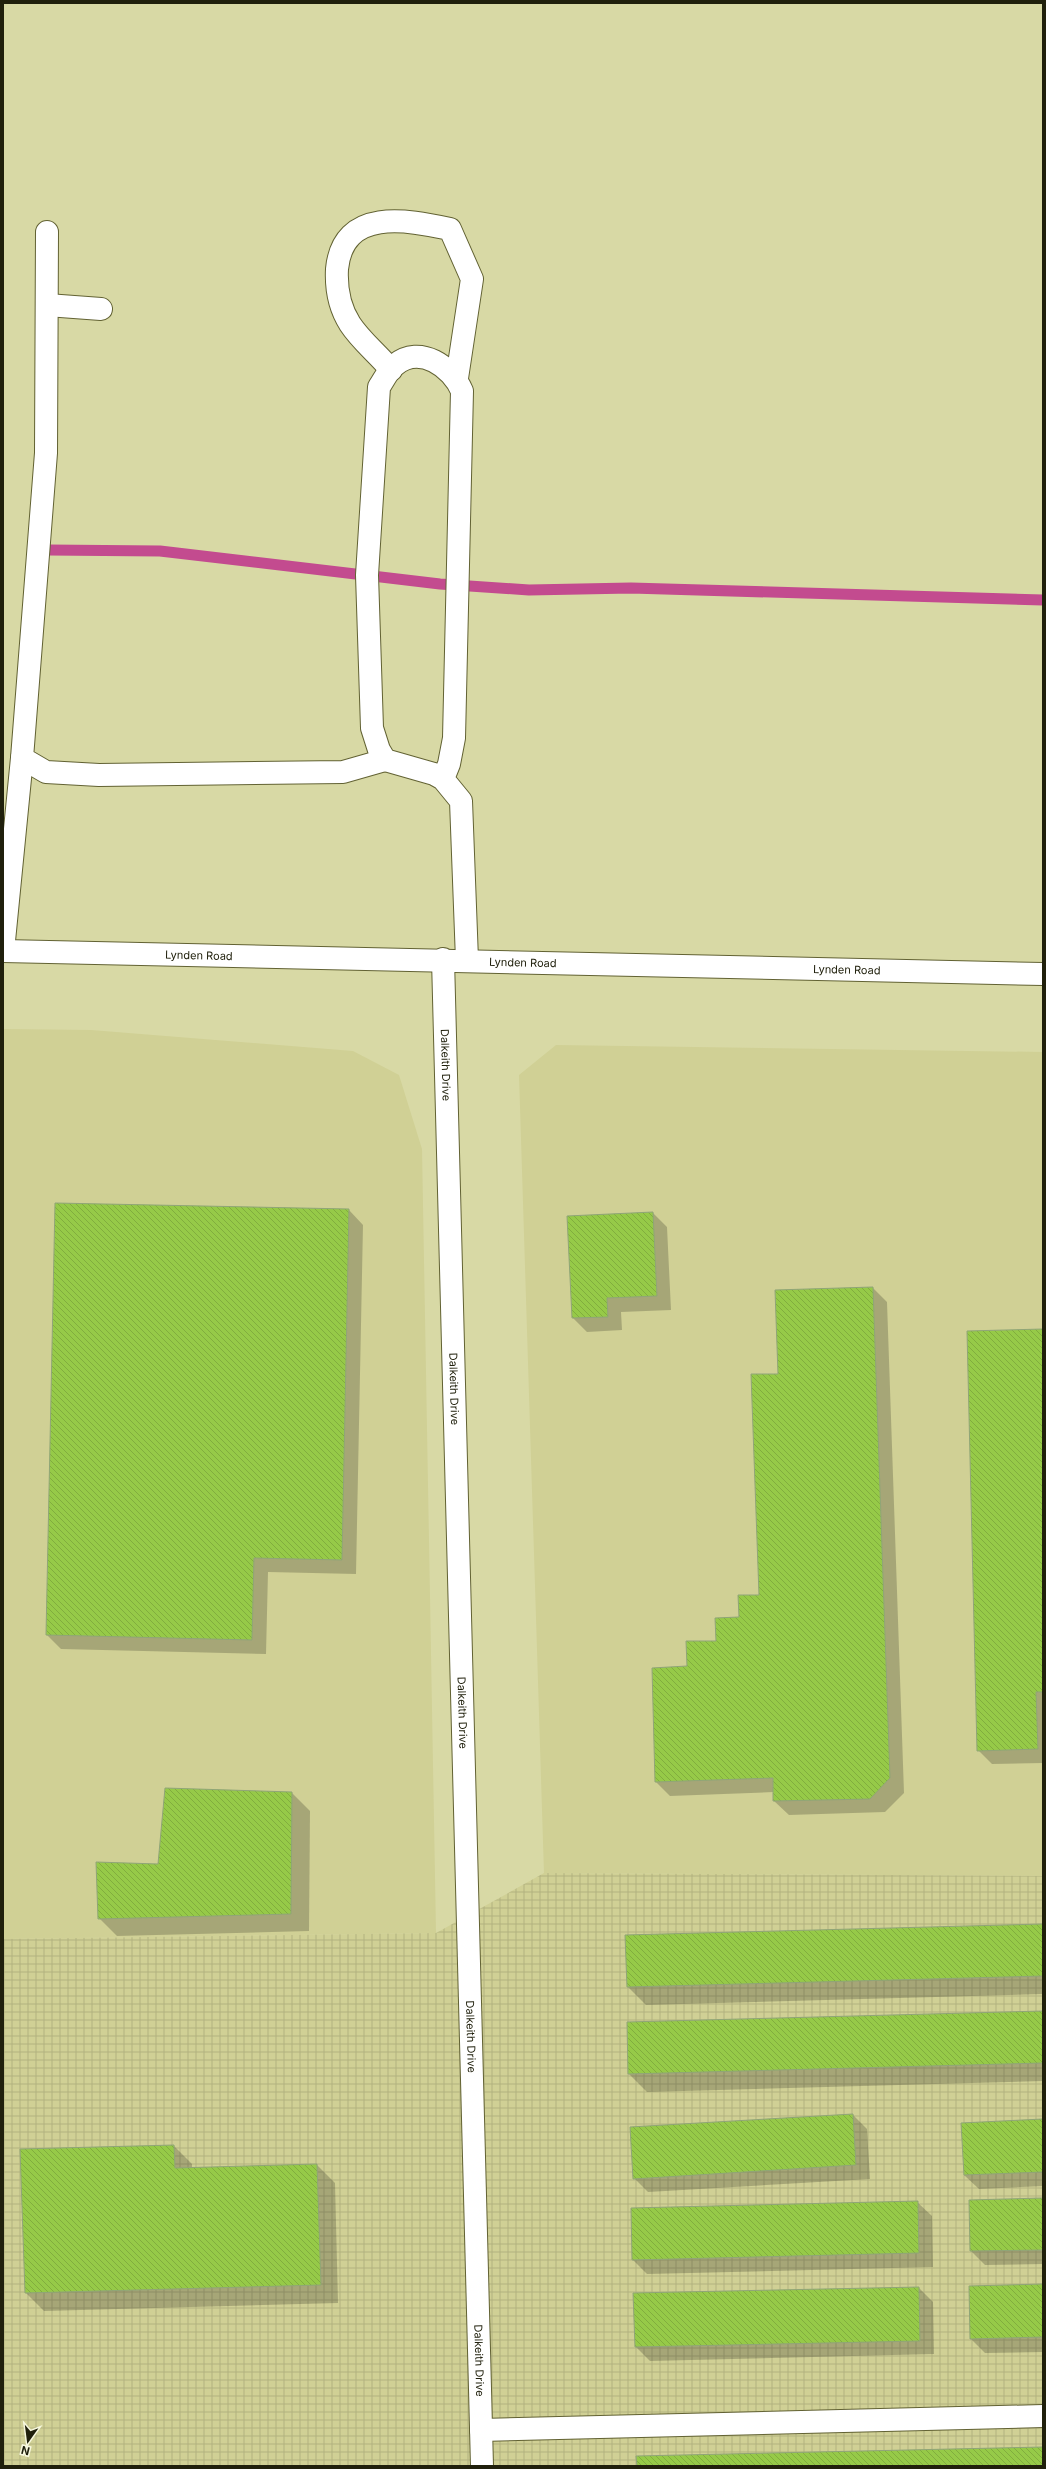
<svg xmlns="http://www.w3.org/2000/svg" width="1046" height="2469" font-family="Inter,sans-serif">
<defs>
<pattern id="industrial-grid" width="8" height="8" patternUnits="userSpaceOnUse"><rect width="8" height="8" fill="#d0d095"/><path d="M0 4h8M4 0v8" fill="none" stroke="#b2b27f"/></pattern>
<pattern id="building-back-hatch" width="6" height="6" patternUnits="userSpaceOnUse"><rect width="6" height="6" fill="#96ca48"/><path d="M-1 5l2 2M0 0l6 6M5-1l2 2" fill="none" stroke="#81ad3e"/></pattern>
</defs>
<rect width="100%" height="100%" fill="#d8d9a5"/>
<!-- built -->
<g fill="#d0d095">
<path d="M3,1029L91,1030L353,1051L399,1075L422,1149L436,1933L3,1939Z"/>
<path d="M556,1045L1043,1052V1876L544,1873L519,1075Z"/>
</g>
<!-- industrial -->
<path fill="url(#industrial-grid)" d="M544,1873L1043,1876V2466H3V1939L436,1933Z"/>
<!-- shadow -->
<g fill="#0003">
<path d="M349,1210L363,1225L356,1574L268,1572L266,1654L61,1649L47,1635Z"/>
<path d="M653,1213L667,1227L671,1310L621,1312L622,1330L587,1332L573,1318Z"/>
<path d="M873,1288L887,1302L904,1793L885,1812L789,1815L774,1801V1792L670,1796L656,1782L688,1667L717,1642L760,1596Z"/>
<path d="M1043,1330V1763L992,1764L978,1750Z"/>
<path d="M292,1793L310,1811L309,1931L117,1936L99,1918L159,1865Z"/>
<path d="M1043,1925V1994L646,2005L628,1987Z"/>
<path d="M1043,2012V2081L647,2092L629,2074Z"/>
<path d="M853,2115L867,2129L870,2179L648,2192L634,2178Z"/>
<path d="M1043,2120V2186L979,2189L964,2175Z"/>
<path d="M174,2146L192,2164V2168L317,2165L335,2183L338,2303L44,2311L26,2293L21,2150Z"/>
<path d="M1043,2199V2264L985,2265L971,2251L970,2201Z"/>
<path d="M917,2202L932,2216L933,2267L647,2274L633,2260L632,2209Z"/>
<path d="M1043,2285V2352L985,2353L971,2339Z"/>
<path d="M919,2288L933,2302L934,2354L650,2361L636,2347Z"/>
</g>
<g fill="none" stroke-linecap="round" stroke-linejoin="round">
<!-- stream -->
<path stroke="#c34b8f" stroke-width="11" d="M48,550L160,551L440,584L529,590L631,588L1043,600"/>
</g>
<!-- building -->
<g fill="url(#building-back-hatch)" stroke="#90a578">
<path d="M55,1203L349,1209L342,1560L254,1558L252,1640L46,1635Z"/>
<path d="M653,1212L657,1296L607,1298L608,1317L572,1318L567,1216Z"/>
<path d="M873,1287L890,1778L870,1799L773,1801V1778L655,1782L652,1668L687,1666L686,1641H716L715,1618L739,1617L738,1595H759L751,1374H778L775,1290Z"/>
<path d="M1043,1329V1692H1036L1038,1749L977,1751L967,1331Z"/>
<path d="M165,1788L292,1792L291,1914L98,1919L96,1862L158,1864Z"/>
<path d="M1043,1924V1976L627,1987L625,1935Z"/>
<path d="M1043,2011V2063L628,2074L627,2022Z"/>
<path d="M853,2114L856,2165L633,2179L630,2127Z"/>
<path d="M1043,2119V2172L964,2175L961,2123Z"/>
<path d="M174,2145L175,2168L317,2164L321,2285L25,2293L20,2149Z"/>
<path d="M1043,2198V2250L970,2251L969,2200Z"/>
<path d="M918,2201L919,2253L632,2260L631,2208Z"/>
<path d="M1043,2284V2337L970,2339L969,2286Z"/>
<path d="M919,2287L920,2341L635,2347L633,2293Z"/>
<path d="M1043,2447V2466H637L636,2456Z"/>
</g>
<g fill="none" stroke-linecap="round" stroke-linejoin="round">
<defs>
<g id="lane">
<path d="M47,232L46,453L22,758L46,772L99,775L343,772L385,760"/>
<path d="M47,305L101,309"/>
<path d="M391,370C378,354 361,341 350,324C339,307 336,288 337,269C343,207 407,220 450,229L472,279L457,378"/>
<path d="M443,779L449,764L454,738L462,391C452,367 420,344 395,365C388,370 384,380 379,387L367,575L372,728L379,750L385,760L434,774L443,779L461,801L467,960"/>
<path d="M3,951L22,758"/>
<path d="M481,2430L1043,2416"/>
</g>
<g id="street">
<path id="s1" d="M443,959L482,2466"/>
</g>
<g id="secondary">
<path id="s2" d="M3,951L1043,974"/>
</g>
</defs>
<!-- lane casing -->
<use href="#lane" stroke="#626233" stroke-width="24"/>
<!-- street casing -->
<use href="#street" stroke="#626233" stroke-width="24"/>
<!-- secondary casing -->
<use href="#secondary" stroke="#626233" stroke-width="24"/>
<!-- lane -->
<use href="#lane" stroke="#fff" stroke-width="22"/>
<!-- street -->
<use href="#street" stroke="#fff" stroke-width="22"/>
<!-- secondary -->
<use href="#secondary" stroke="#fff" stroke-width="22"/>
</g>
<g text-anchor="middle" dominant-baseline="central" stroke-width="3" stroke-linejoin="round" paint-order="stroke">
<!-- street labels -->
<g font-size="11" fill="#20200c" stroke="#f7f8de">
<text stroke="none"><textPath href="#s2" startOffset="196">Lynden Road</textPath></text>
<text stroke="none"><textPath href="#s2" startOffset="520">Lynden Road</textPath></text>
<text stroke="none"><textPath href="#s2" startOffset="844">Lynden Road</textPath></text>
<text stroke="none"><textPath href="#s1" startOffset="106">Dalkeith Drive</textPath></text>
<text stroke="none"><textPath href="#s1" startOffset="430">Dalkeith Drive</textPath></text>
<text stroke="none"><textPath href="#s1" startOffset="754">Dalkeith Drive</textPath></text>
<text stroke="none"><textPath href="#s1" startOffset="1078">Dalkeith Drive</textPath></text>
<text stroke="none"><textPath href="#s1" startOffset="1402">Dalkeith Drive</textPath></text>
</g>
</g>
<!-- border -->
<rect width="1046" height="2469" fill="none" stroke="#20200c" stroke-width="8"/>
<!-- north arrow -->
<g transform="translate(28 2441) rotate(194)" stroke="#f7f8de" stroke-width="3" paint-order="stroke">
<path d="M0-3L7 15L0 10L-7 15Z" fill="#20200c"/>
<text y="-6" font-size="11" font-weight="bold" text-anchor="middle" fill="#20200c">N</text>
</g>
</svg>
